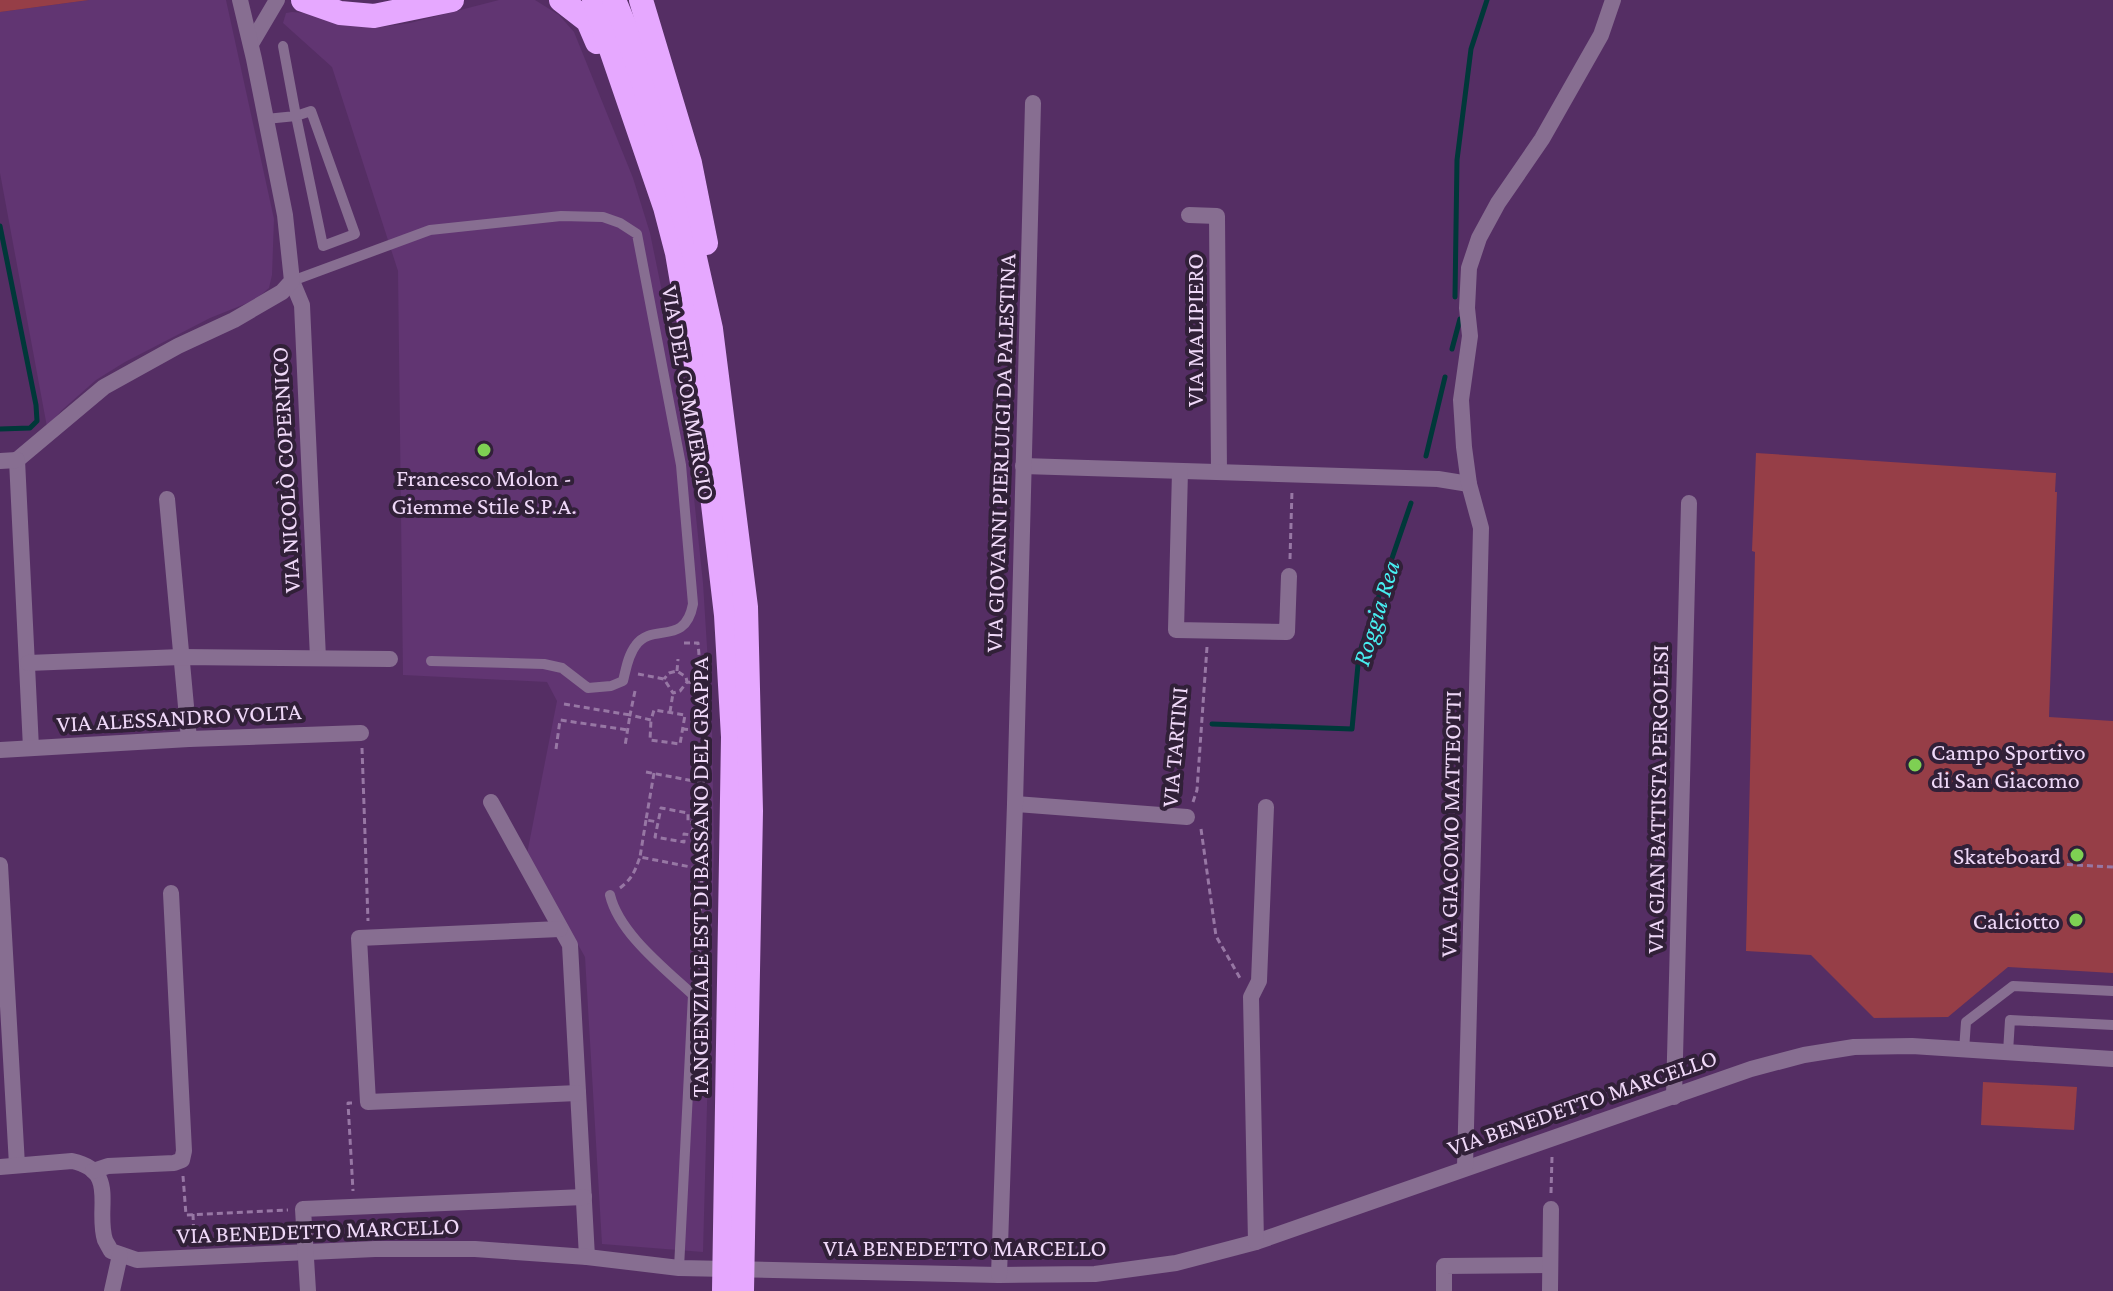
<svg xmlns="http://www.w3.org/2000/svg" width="2113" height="1291" font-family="'Crimson Pro',serif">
<rect width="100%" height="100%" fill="#552e64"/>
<!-- built -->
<g fill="#613572">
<path d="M89,0H226L274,219L272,275L269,288L255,300L210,318L125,362L96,380L62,410L47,427L0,173V12Z"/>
<path d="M499,0H535L559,15L574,32L633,178L650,233L667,316L689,450L703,583L712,727L714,848L703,1252L602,1244L585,957L527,854L557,701L547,682L403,675L398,271L332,67L283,23L286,13L292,12L306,13L335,23L374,28L410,23Z"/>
</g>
<!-- green -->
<g fill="#963e47">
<path d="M0,0H89L0,12Z"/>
<path d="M1756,453L2056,473L2055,492H2057L2049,717L2113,721V973L2008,967L1948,1017L1874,1018L1811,955L1746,951L1755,552L1752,551Z"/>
<path d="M1983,1082L2077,1087L2074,1130L1981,1125Z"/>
</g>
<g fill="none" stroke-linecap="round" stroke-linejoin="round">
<!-- stream -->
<g stroke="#003839" stroke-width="5">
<path d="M0,226L36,405L37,421L30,428L0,429"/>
<path d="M1455,297L1457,160L1471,49L1487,0"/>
<path d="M1452,349L1460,319"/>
<path d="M1426,456L1445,377"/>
<path d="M1212,724L1352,729L1359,654L1411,503"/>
</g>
<!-- path -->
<g stroke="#9777a4" stroke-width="3" stroke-dasharray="6 4" stroke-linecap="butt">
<path d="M1290,559L1292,490"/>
<path d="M684,643H698C708,755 702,867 698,980"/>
<path d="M677,671L678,659"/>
<path d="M638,674L664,679L673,693L680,691L687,682L686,677L677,671L669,673L664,679"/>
<path d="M687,682L702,684"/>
<path d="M635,691L630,715L651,720L654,710L685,715L680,744L650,740L651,720"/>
<path d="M564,704L630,715L625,746"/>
<path d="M670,712L673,693"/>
<path d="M682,729L702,731"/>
<path d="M362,748L368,921"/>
<path d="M556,749L560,720L628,730"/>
<path d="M646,772L704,783"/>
<path d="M654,773L646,820L658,822"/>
<path d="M1193,802L1197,790L1207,647"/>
<path d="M646,820L640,857L701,869"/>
<path d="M693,828L691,835L684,834V842L655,837L661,808L688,813V822L694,823L693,828L704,829"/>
<path d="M1201,829L1216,936L1240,978"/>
<path d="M2057,864L2113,867"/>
<path d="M620,888C632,879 635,871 640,857"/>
<path d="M352,1103H348L353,1191"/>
<path d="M183,1176L186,1215L288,1210"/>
<path d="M1551,1193L1552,1157"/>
<path d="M193,1214L194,1242"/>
</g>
<!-- lane -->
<g stroke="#876e91" stroke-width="10">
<path d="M311,111L355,234L323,246L296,116Z"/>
<path d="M266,119L296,116L283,46"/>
<path d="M292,281L430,230L561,216L603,217L620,223L637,234L681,465L693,604C685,647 653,622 636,645C628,655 626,669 623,681L611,686L588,688L562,668L544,664L431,661"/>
<path d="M610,895C619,933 664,968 693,995L679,1268"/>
<path d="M1964,1050L1966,1022L2013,986L2113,991"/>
<path d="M2008,1052L2010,1020L2113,1025"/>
</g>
<!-- street -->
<g stroke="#876e91" stroke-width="16">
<path d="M251,44L277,0"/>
<path d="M1189,215L1217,216L1219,472"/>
<path d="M292,281L302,305L318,658"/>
<path d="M17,460L104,387L178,346L234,320L282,292L292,281L285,215L254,59L240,0"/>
<path d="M17,460L31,748"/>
<path d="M0,461L17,460"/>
<path d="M1023,466L1438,479L1469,484"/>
<path d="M1180,471L1176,630L1287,632L1289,576"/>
<path d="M167,499L189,739"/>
<path d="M28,663L181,657L390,659"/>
<path d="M0,750L189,739L361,733"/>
<path d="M491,802L570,945L587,1257"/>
<path d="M1015,804L1187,817"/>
<path d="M0,865L17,1165"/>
<path d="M560,929L359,938L368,1102L578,1093"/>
<path d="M1674,1097L1689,503"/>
<path d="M0,1167L72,1161C119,1171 95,1208 105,1240C107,1244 109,1247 111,1251L137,1260L375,1249H475L587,1257L679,1268L999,1275L1095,1274L1176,1263L1256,1242L1751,1069L1804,1055L1854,1047L1912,1046L2113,1059"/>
<path d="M1465,1167L1481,528L1469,484L1464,447L1461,400L1470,336L1467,308L1469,268L1479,238L1498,203L1542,139L1601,35L1613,0"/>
<path d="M93,1171L108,1166L174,1163L182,1160L184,1151L171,893"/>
<path d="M1256,1242L1251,997L1259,981L1266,807"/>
<path d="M999,1275L1015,804L1033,103"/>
<path d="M112,1291L120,1255"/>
<path d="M308,1291L303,1209L584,1197"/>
<path d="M1444,1291V1266L1550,1265"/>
<path d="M1550,1291L1551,1209"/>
</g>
<!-- highway -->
<g stroke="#e6a8ff" stroke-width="24">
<path d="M303,0L340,13L374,16L452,0"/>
<path d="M561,0L588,21L597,42"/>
<path d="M594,0L665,207L677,253L698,376L726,615L733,737L724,1291"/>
<path d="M614,0L624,24L665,149L693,249L711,329L746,607L751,811L742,1291"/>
<path d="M641,0L690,163L706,243"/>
</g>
</g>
<!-- markers -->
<g fill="#7ed053" stroke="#312038" stroke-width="3">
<circle cx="484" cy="450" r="8"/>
<circle cx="1915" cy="765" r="8"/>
<circle cx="2077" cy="855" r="8"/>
<circle cx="2076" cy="920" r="8"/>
</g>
<g text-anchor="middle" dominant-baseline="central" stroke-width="8" stroke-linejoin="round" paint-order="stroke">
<!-- street labels -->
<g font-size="24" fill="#efd8f8" stroke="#312038">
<text transform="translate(1194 330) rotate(-90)">VIA MALIPIERO</text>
<text transform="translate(689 393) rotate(80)">VIA DEL COMMERCIO</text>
<text transform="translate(1000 453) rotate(-88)">VIA GIOVANNI PIERLUIGI DA PALESTINA</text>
<text transform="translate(285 470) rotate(-93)">VIA NICOLÒ COPERNICO</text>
<text transform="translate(179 717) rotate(-3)">VIA ALESSANDRO VOLTA</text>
<text transform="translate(1174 747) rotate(-85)">VIA TARTINI</text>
<text transform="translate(1657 799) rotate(-89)">VIA GIAN BATTISTA PERGOLESI</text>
<text transform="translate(1450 824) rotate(-89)">VIA GIACOMO MATTEOTTI</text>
<text transform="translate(699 877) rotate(-90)">TANGENZIALE EST DI BASSANO DEL GRAPPA</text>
<text transform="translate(1582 1102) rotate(-19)">VIA BENEDETTO MARCELLO</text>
<text transform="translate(318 1230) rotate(-2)">VIA BENEDETTO MARCELLO</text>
<text x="965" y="1247">VIA BENEDETTO MARCELLO</text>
</g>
<!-- poi labels -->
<g font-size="24" fill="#efd8f8" stroke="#312038" text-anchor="end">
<text x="484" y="477" text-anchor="middle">Francesco Molon -<tspan x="484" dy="28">Giemme Stile S.P.A.</tspan></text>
<text x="1931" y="751" text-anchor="start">Campo Sportivo<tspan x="1931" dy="28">di San Giacomo</tspan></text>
<text x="2061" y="855">Skateboard</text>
<text x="2060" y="920">Calciotto</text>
</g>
<!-- water labels -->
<g font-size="26" font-style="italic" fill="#47eef0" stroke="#312038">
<text transform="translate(1376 613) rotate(-73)">Roggia Rea</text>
</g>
</g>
</svg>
